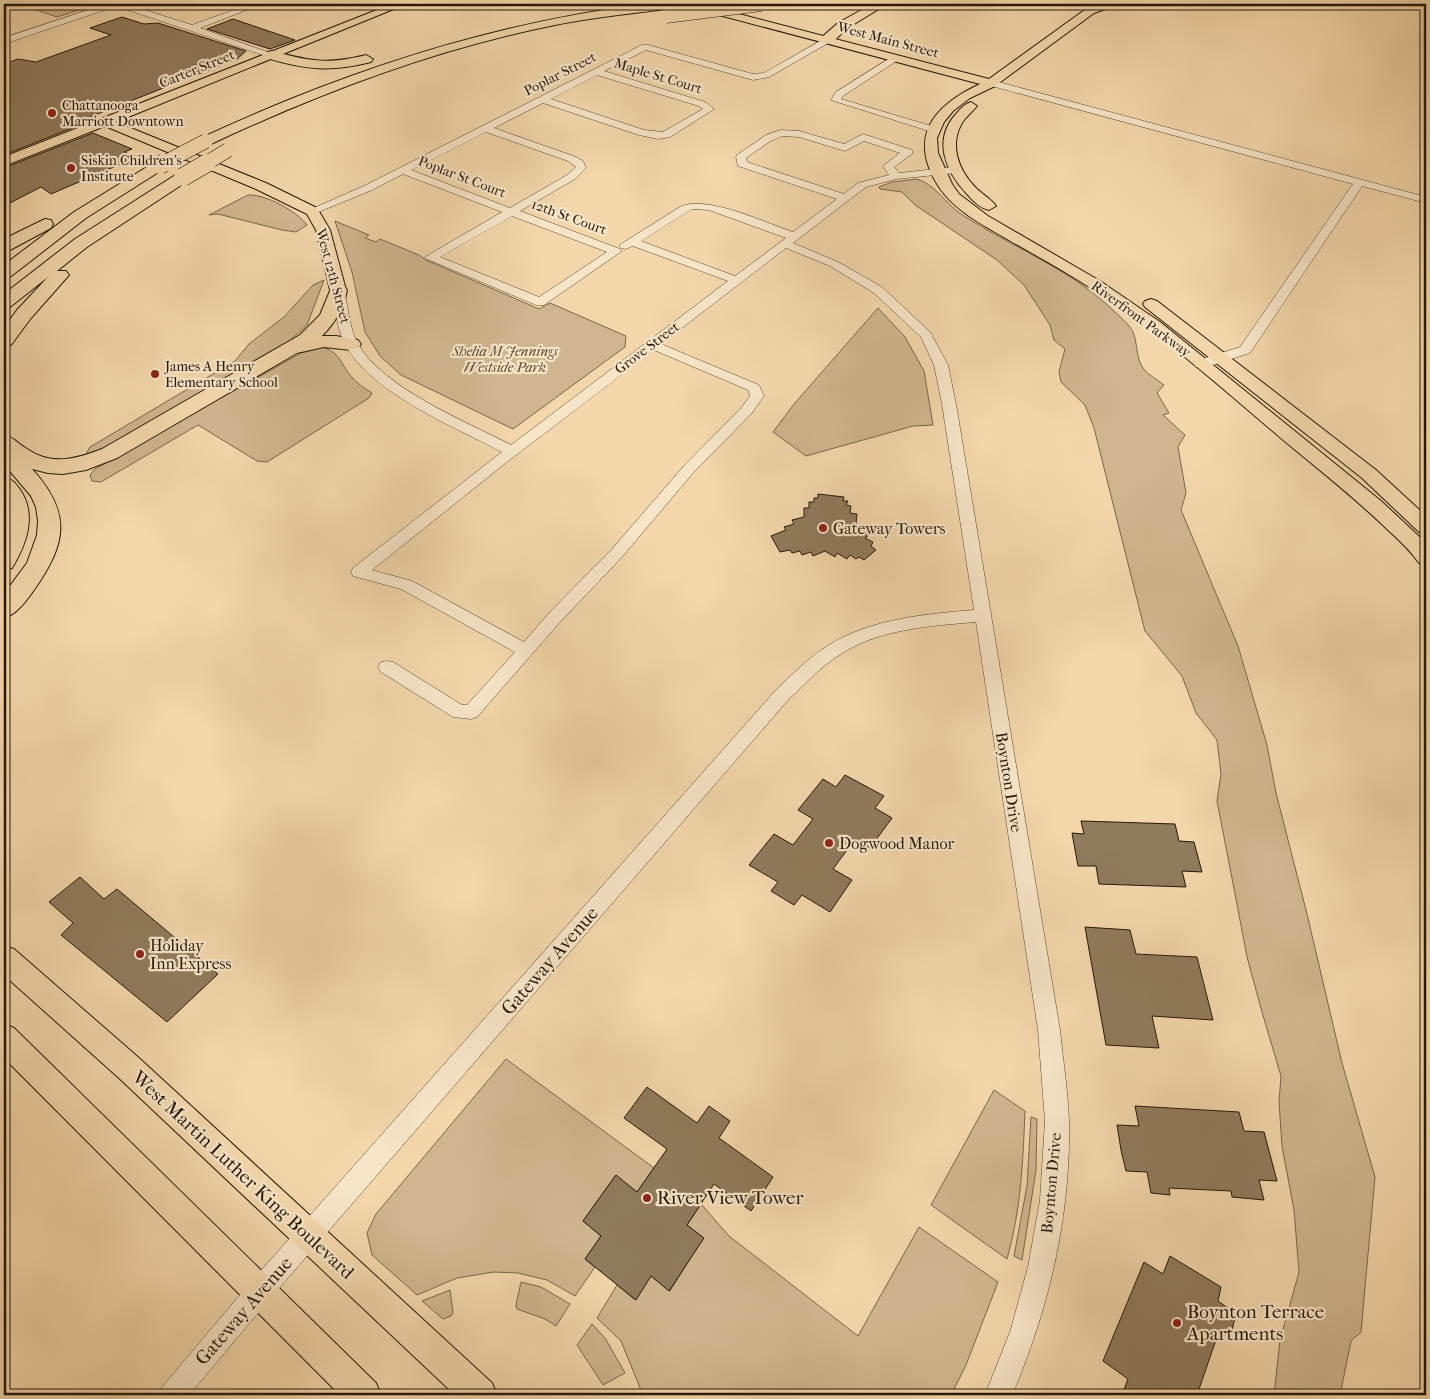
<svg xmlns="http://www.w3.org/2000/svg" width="1430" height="1399" font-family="'IM FELL French Canon',serif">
<rect width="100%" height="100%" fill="#f3d7aa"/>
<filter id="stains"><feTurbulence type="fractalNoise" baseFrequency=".004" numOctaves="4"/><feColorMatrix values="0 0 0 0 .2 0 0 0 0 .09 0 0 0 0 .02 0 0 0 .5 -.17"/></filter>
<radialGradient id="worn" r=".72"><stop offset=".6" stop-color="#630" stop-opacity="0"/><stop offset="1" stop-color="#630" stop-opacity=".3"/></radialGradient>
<!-- green -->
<g fill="#d0b68f" stroke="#7a664c">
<path d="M19,4H98L57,17Z"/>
<path d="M917,179C936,185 945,203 961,214C1013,248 1074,270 1118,315C1123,319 1130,326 1133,332C1137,339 1136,359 1143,368C1148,375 1158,380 1164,385L1157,393L1169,413L1163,415L1185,435L1178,447L1186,493L1181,510L1238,646L1267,745L1276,793L1307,914L1342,1063L1375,1177L1361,1332L1351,1341L1340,1395H1274L1280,1340L1299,1272L1294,1210L1282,1146L1279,1102L1281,1076L1262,1012L1247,957L1236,899L1217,801L1221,774L1217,740L1196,713L1182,676L1145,631L1094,428L1085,405L1061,382L1059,372L1065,349L1054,340L1050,325L1024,285L997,260L915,205L902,192L880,189L879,187L892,182Z"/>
<path d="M248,195C265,194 297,211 307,225L296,232L282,230L218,214L209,215Z"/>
<path d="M335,221L369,235L365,238L376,242L380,239L419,255L426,260L539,309L550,303L626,336L625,347L513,429L401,375L380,356L365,332L352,272Z"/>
<path d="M324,280L307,325L272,357L130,440L88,455L87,452L90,447L235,361L249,344L284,317L313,285Z"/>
<path d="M878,308L905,337L924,371L933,425L913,426L806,456L773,432L795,403Z"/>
<path d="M322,347C340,352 340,363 350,375C356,383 364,388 372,393L369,398L267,462L257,461L198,425L101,482L92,481L90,475L95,469L301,353Z"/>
<path d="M506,1059L654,1168L637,1192L615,1176L583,1221L601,1236L585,1259L595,1267L575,1296L547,1280L518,1273L494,1272L457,1278L417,1295L372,1255L367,1233L376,1214Z"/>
<path d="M994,1090L1025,1111C1023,1161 1021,1210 1007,1259L931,1205Z"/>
<path d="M1031,1117L1037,1119L1036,1170L1022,1260L1014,1256L1027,1186Z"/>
<path d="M701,1204L729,1236L858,1336L919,1227L998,1282L966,1365L951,1395H643L621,1341L597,1318L617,1285L635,1300L651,1276L670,1291L703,1238L687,1225Z"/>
<path d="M521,1282L541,1287L570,1304L556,1326L545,1319L517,1309L516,1305Z"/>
<path d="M450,1290L453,1312L451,1316L443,1319L422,1301Z"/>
<path d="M592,1324L605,1338L625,1373L603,1385L577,1345Z"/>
</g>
<!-- building -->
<g fill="#907b5d" stroke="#251709">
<path d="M122,17L144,24L158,23L246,51L237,59L72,124L77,126L4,155V64L18,59L36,62L111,35L90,28Z"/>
<path d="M233,19L295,40L270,49L207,29Z"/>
<path d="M93,133L132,149L124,152L137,157L51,194L41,187L4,206V168Z"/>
<path d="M818,494L844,497L843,501H848L846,505L851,506L850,513L857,514L856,524L864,529L861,532L869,535L865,538L873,542L871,546L876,550L864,560L859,557L856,559L850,555L847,559L837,553L835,557L825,551L813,556L811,552L802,555L800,551L792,553L790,550L780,552L771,536L786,530L784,527L794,524L792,520L804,517V508H809V502H814V498H818Z"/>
<path d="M845,775L884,796L875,808L892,818L870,848L855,839L833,869L852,880L830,912L802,895L794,905L771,891L778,882L749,865L774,834L793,845L813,819L798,810L823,779L836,787Z"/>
<path d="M1081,821L1175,824L1179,841L1194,842L1202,872L1182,871L1186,887L1099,884L1096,866H1078L1072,833L1084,834Z"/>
<path d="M80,877L104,899L117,889L218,974L167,1022L61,935L73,923L49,902Z"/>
<path d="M1085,927L1130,930L1136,954L1197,957L1213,1020L1152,1016L1159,1048L1106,1045Z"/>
<path d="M647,1087L697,1123L709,1106L730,1121L719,1138L773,1177L751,1211L714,1184L687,1225L704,1238L669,1291L651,1276L636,1300L585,1259L601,1236L583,1221L616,1175L637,1192L667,1149L624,1118Z"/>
<path d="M1135,1106L1239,1112L1244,1131L1264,1132L1277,1181L1259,1180L1264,1200L1232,1197L1231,1191L1169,1188L1170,1195L1151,1193L1147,1172L1126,1171L1121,1150L1117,1125L1139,1126Z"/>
<path d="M1170,1256L1221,1287L1218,1301L1236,1314L1230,1338L1219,1331L1197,1395H1122L1128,1379L1103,1361L1144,1262L1163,1274Z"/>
</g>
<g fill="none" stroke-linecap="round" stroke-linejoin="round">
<defs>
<g id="minor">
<path d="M106,4H126L192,25L251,4H262L200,28L276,55L272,58L116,6L4,44V38Z"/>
<path d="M827,37L830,38V42L769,77L753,80L646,50L604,71L705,102L714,109L670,137L658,139L639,135L543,103L494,128L576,157L583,161L586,168L575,179L520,211L620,249L622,251L544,305H536L427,259L425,257L502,212L403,174L372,190L316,213H308L307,211L364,186L642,45H648L753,74L764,73ZM597,75L699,106L703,109L663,132L644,130L551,99ZM486,132L568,161L576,167L567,175L510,208L411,170ZM512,216L607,252L539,297L440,257Z"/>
<path d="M895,55L899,58L898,60L843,96L841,99L938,128V132H932L831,100L836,92Z"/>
<path d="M991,80L1426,197V203L1362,186L1250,353L1206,367H1196L1195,364L1196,361L1240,347L1353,184L988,85V81Z"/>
<path d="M781,130L799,131L844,144L863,134L912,150V154L894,167L899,173L955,167L960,170L955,173L896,179L866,187L793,243L838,262L882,287L930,332L948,365L956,404L1060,1030C1063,1060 1068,1091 1069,1121C1071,1215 1049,1309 1012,1395H985L1010,1332L1028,1267L1040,1200L1045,1121L1038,1030L976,622C929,626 877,629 838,656C819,668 804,685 788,700L268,1301L189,1395H159L163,1386L250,1283L776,690C793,674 809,657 829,645C871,619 925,614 974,610L942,404L934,365L921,337L874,293L830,266L786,248L661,344L759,385L764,396L751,414L693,473L622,557L561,621L477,717L471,719L453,717L381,672L378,667L381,662L387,661L393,662L462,705H467L515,652L401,589L353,576L351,572L353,568L502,452C455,427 368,392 344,342C336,326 336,307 332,290L334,287H342L344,290C348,307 349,326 357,342C380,387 467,422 511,445L728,281L633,246L625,249L621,248L619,246L621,244L680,207C705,194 766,223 793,232L837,199L738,166L736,157L737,155L766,135ZM782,136L799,137L845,151L864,141L900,153L883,166L889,175L858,183L844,194L747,162L746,158L769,142ZM692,209L709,210L786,238L735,276L641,241ZM654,350L748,390L750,396L741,408L683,467L612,549L549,613L524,642L412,581L372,570L507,462Z"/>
</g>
<g id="major">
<path d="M392,4H406L116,122L266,183L317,208L330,230L346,290L343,293H333L330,290L316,230L307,214L256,189L105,126L4,166V157Z"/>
<path d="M684,4H700L989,79L1086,9L1101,4H1115L1114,6L1094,13L995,86L970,98L953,111L944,122L937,138L938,153L952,184L959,194L988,216L1100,281L1160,322L1381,501L1426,543V565L1419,563C1410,550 1399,540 1388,530C1358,501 1326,475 1294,449C1227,393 1162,333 1089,287C1063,270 1035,255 1007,239C983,225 955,211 939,187C907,137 933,106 980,84L685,6Z"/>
<path d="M971,102L977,106C973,111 968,115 964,120C948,143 958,170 976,188C982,194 991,199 996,206L989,210C980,208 973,201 967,194C946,172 932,140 956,114C960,109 965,104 971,102Z"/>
<path d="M1151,299L1157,301L1376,470L1426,516V534L1419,532L1362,478L1145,307L1143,304L1145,301Z"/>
<path d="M4,946L14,949L139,1058L492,1383L497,1395H455L119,1078L4,975Z"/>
<path d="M4,1024L14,1028L376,1383L381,1395H340L4,1058Z"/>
</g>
<g id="highway">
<path d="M647,4H681L675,8C635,13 594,17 555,25C435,49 322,92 211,144H201L199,141L201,138C343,72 490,23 647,4Z"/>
<path d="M872,4H887L846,29L832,43H822L821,40L822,37L838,23Z"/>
<path d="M272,51C310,61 326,65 366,55L373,59L371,62C331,72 306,70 267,58L265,55L267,52Z"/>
<path d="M160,160L165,162L168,165L165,168L86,218L10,277L4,278V265L74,212L155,162Z"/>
<path d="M183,172L189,174L191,177L189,180L87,247L57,271H66L69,275L31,318L11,345L4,347V328L17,310L48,277L10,307L4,308V294L75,239L177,174Z"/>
<path d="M45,219L51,220L53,224L51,228L10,250L4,251V239Z"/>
<path d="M338,285L344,286L347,290C344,308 335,323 322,336H336L358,340L361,344L358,348L351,350L324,347L297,353L117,458L86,470L63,474L48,473L32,469C72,513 67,543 34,590C26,601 17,614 4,618V594L27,563L37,535L38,521L36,507L31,496L4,464V435C14,437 18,444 27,449C52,466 76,459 102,449L300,335L320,315L332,286Z"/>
<path d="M4,477C13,479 16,484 21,491C37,516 26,545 12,568L4,570V535L7,515L4,500Z"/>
</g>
</defs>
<!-- minor casing -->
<use href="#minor" stroke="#584731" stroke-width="1"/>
<!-- major casing -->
<use href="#major" stroke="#251709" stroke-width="2"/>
<!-- highway casing -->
<use href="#highway" stroke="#251709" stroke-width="2"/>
<!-- minor -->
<use href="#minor" fill="#f7e5c8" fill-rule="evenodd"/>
<!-- major -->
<use href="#major" fill="#f3d7aa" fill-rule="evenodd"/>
<!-- highway -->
<use href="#highway" fill="#f3d7aa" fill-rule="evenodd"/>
<!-- rail -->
<path stroke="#251709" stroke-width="2" stroke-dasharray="4.5 4.5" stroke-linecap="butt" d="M1178,5L1180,4"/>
<defs>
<g id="highway-bridge-far1">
<path d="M666,16L761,4"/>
<path d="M162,164L206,141"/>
<path d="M205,164L228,150"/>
</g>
<g id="highway-bridge">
<path d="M160,165L164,163"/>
<path d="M183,177L207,163"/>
</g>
</defs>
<!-- highway-bridge-far1 casing -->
<use href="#highway-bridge-far1" stroke="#251709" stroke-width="15" stroke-linecap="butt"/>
<!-- highway-bridge casing -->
<use href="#highway-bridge" stroke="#251709" stroke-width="19" stroke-linecap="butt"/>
<!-- highway-bridge-far1 -->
<use href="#highway-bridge-far1" stroke="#f3d7aa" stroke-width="14"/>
<!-- highway-bridge -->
<use href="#highway-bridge" stroke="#f3d7aa" stroke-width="18"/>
</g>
<!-- markers -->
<g fill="#8f2418" stroke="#f7e5c8" stroke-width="2">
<circle cx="52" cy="113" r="5"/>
<circle cx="71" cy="168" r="5"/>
<circle cx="155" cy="374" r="5"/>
<circle cx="823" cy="528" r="5"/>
<circle cx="829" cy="843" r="5"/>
<circle cx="140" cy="954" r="5"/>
<circle cx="647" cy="1198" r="5"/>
<circle cx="1177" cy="1323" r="5"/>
</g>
<g text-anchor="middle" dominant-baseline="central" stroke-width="4.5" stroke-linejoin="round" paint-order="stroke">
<!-- far-street labels -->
<g font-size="14" fill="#251709" stroke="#f7e5c8">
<text transform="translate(888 40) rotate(15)">West Main Street</text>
<text transform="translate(197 69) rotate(-22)">Carter Street</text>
<text transform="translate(560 74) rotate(-27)">Poplar Street</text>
<text transform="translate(658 76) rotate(17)">Maple St Court</text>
<text transform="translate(462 177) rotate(21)">Poplar St Court</text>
<text transform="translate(569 217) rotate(20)">12th St Court</text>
<text transform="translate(333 276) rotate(75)">West 12th Street</text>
<text transform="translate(1141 319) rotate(36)">Riverfront Parkway</text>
<text transform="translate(647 348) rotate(-37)">Grove Street</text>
</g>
<!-- far-poi labels -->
<g font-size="14" fill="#251709" stroke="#f7e5c8" text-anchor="start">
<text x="62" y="105">Chattanooga<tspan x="62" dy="16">Marriott Downtown</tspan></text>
<text x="81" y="160">Siskin Children's<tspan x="81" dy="16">Institute</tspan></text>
<text x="165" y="366">James A Henry<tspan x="165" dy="16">Elementary School</tspan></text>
</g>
<!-- far-park labels -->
<g font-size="14" font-style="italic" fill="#584731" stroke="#f7e5c8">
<text x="505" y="351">Shelia M Jennings<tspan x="505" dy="16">Westside Park</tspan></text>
</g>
<!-- poi labels -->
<g font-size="16" fill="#251709" stroke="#f7e5c8" text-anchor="start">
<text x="833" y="528">Gateway Towers</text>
<text x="839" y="843">Dogwood Manor</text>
<text x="150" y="945">Holiday<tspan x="150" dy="18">Inn Express</tspan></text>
</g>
<!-- street labels -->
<g font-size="16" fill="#251709" stroke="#f7e5c8">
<text transform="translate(1009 782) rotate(81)">Boynton Drive</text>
<text transform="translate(1051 1183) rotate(-85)">Boynton Drive</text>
</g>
<!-- near-street labels -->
<g font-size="19" fill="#251709" stroke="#f7e5c8">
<text transform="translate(550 961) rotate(-49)">Gateway Avenue</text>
<text transform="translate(243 1175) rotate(43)">West Martin Luther King Boulevard</text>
<text transform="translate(244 1311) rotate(-49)">Gateway Avenue</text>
</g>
<!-- near-poi labels -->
<g font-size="19" fill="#251709" stroke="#f7e5c8" text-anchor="start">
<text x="657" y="1198">River View Tower</text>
<text x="1187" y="1312">Boynton Terrace<tspan x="1187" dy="22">Apartments</tspan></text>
</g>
</g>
<!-- margin -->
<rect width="1430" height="1399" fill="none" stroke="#f3d7aa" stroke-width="20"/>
<rect x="5" y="5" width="1420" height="1389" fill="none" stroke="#251709" stroke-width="2.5"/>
<rect x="10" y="10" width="1410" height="1379" fill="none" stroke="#251709"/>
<rect width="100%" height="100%" filter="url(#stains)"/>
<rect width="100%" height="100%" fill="url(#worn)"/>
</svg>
